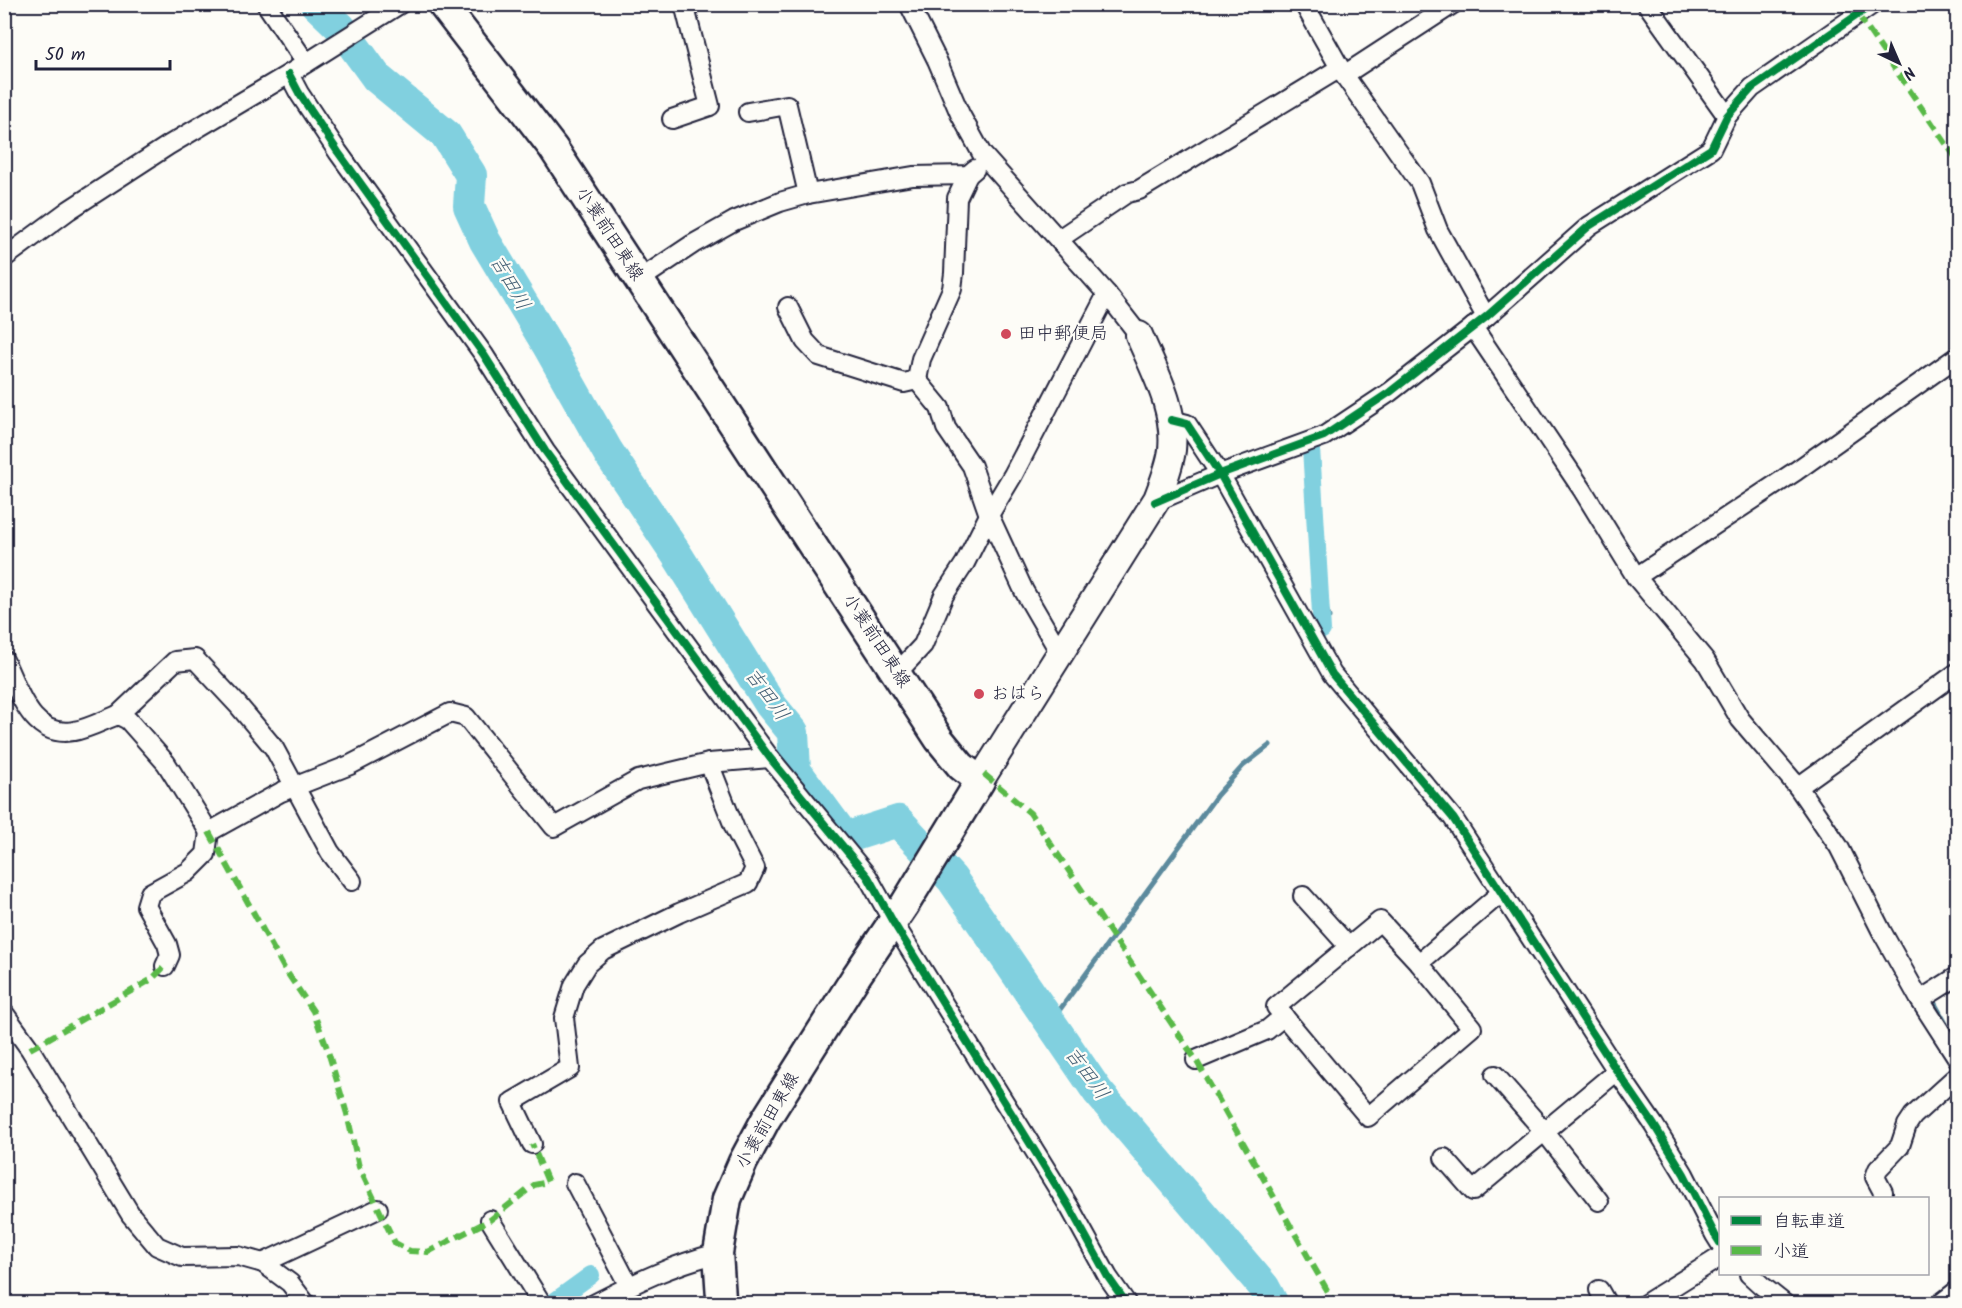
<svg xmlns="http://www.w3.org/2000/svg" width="1962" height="1308" font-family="Kalam,'Klee One',sans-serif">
<rect width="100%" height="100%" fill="#fdfcf7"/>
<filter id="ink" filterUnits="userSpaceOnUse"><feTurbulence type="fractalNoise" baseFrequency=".0167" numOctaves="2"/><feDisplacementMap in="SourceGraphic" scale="12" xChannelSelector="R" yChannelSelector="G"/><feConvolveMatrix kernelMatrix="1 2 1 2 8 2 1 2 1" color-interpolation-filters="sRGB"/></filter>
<g filter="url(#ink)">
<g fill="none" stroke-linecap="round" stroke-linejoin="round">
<!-- stream -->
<g stroke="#5b8a9d" stroke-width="5">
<path d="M1319,587L1329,617"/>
<path d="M1934,1002L1949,1029"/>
<path d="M1050,1023L1217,795L1243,766L1270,745"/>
</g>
<!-- canal -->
<g stroke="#81d0df" stroke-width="18">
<path d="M1311,448L1322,630"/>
<path d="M551,1304L591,1275"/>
</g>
<!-- river -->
<path stroke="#81d0df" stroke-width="32" d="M316,4L340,27L377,78L446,135L471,175L469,206L485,241L547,344L608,452L677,555L770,704L793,732L795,770L845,838L898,821L952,879L1098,1092L1264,1287L1273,1304"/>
<defs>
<g id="street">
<path d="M266,4L306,63"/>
<path d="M909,4L937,60L960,114L982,154L1107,294L1139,335"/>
<path d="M1304,4L1344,75L1420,183L1438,230L1486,317"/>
<path d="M1647,4L1727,116"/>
<path d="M289,74L299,93L338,152L484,355L545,451L770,758L868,877L893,922L1070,1208L1108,1277L1127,1304"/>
<path d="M1344,75L1453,4"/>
<path d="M748,112L787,105L808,194"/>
<path d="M672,119L710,106L684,4"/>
<path d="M968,175L957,198L954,273L952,289L921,359L917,380L940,408L946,428L972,466L989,515L1024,591L1060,653"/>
<path d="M1059,239L1127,193L1139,190L1340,68"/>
<path d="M4,258L69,210L169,145L289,74L400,4"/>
<path d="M639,280L693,244L734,221L780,202L808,194L913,176L968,175L975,169"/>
<path d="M788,307L805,341L819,356L904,383L917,380"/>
<path d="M1473,327L1582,489L1636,577L1705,660L1740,719L1798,787L1839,847L1882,932L1920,1000L1958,1059"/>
<path d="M1171,420L1187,424L1220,474L1332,674L1453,818L1617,1071L1654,1125L1684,1174L1715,1235L1720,1243"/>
<path d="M1155,502L1220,474L1324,436L1390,392L1486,317L1589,226L1711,149L1727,116L1752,88L1873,4"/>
<path d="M1636,577L1796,471L1958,356"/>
<path d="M4,660C19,691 31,739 74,731C88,729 104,720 118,715L128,720L166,763L209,832"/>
<path d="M897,673L923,645L944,595L965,563L989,515L1013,475L1107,294"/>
<path d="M118,715L175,661L195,659L238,705L274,748L330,852L352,881"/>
<path d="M1798,787L1958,672"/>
<path d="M1303,896L1349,947"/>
<path d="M1380,921L1419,963L1472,1028L1368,1117L1276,1007Z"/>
<path d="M1419,963L1502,892"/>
<path d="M165,966L170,955L167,944L146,906L150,893L188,872L206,854L209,832L281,792L350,765L450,713L466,717L554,827L638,780L709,763L770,758"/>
<path d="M1920,1000L1958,976"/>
<path d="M4,1013L30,1049L131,1215L157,1246L182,1257L238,1256L263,1263L290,1283L306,1304"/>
<path d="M1196,1060L1267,1030L1284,1016"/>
<path d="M1495,1075L1544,1131L1599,1201"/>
<path d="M532,1144L512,1102L570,1068L564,1018L574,985L587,964L603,950L679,913L748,883L755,868L735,829L709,763"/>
<path d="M1444,1158L1473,1191L1617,1071"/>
<path d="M575,1183L629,1286"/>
<path d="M1883,1192L1875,1177L1878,1169L1900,1146L1907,1125L1913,1116L1958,1075"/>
<path d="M490,1220L542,1304"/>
<path d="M263,1263L378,1209"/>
<path d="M1749,1274L1761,1285L1785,1304"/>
<path d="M1599,1290L1607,1304"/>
<path d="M594,1304C636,1282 672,1265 718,1253"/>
<path d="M1645,1304L1720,1257"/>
<path d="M1940,1304L1958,1290"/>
</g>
<path id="secondary" d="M980,781L1157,499C1163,483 1170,466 1172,450C1176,408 1154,371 1139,335"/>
<path id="primary" d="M442,4L553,148L939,739L961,766L980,781L905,904L857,975L766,1119L743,1162L727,1199L718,1253L721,1298L723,1304"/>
</defs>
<!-- street casing -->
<use href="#street" stroke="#22223b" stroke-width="22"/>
<!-- secondary casing -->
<use href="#secondary" stroke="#22223b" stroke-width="30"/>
<!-- primary casing -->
<use href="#primary" stroke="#22223b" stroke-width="33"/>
<!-- street -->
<use href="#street" stroke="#fdfcf7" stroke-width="18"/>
<!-- secondary -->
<use href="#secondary" stroke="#fdfcf7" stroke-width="26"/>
<!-- primary -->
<use href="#primary" stroke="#fdfcf7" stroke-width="28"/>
<!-- quiet -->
<g stroke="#58b947" stroke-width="6" stroke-dasharray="12 6" stroke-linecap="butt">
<path d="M1858,15L1958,161"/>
<path d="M984,774L1030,813L1196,1060L1335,1304"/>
<path d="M209,832L284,968L313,1011L327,1048L347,1114L359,1167L395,1243L410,1251L428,1252L490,1220L534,1185L548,1182L532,1144"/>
<path d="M30,1049L152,979L165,966"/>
</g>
<defs>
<g id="cycleway">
<path d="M289,74L299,93L338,152L484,355L545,451L770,758L868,877L893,922L1070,1208L1108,1277L1127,1304"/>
<path d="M1171,420L1187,424L1220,474L1332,674L1453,818L1617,1071L1654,1125L1684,1174L1715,1235L1720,1243"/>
<path d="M1155,502L1220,474L1324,436L1390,392L1486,317L1589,226L1711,149L1727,116L1752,88L1873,4"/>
</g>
</defs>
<!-- cycleway casing -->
<use href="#cycleway" stroke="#fdfcf7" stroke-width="11"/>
<!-- cycleway -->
<use href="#cycleway" stroke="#00873e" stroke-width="8"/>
</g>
</g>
<!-- markers -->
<g fill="#d1495b" stroke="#fdfcf7" stroke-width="2">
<circle cx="1006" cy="334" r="6"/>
<circle cx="979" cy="694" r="6"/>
</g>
<g text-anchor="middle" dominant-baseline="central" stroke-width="4.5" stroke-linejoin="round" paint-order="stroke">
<!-- street labels -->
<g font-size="18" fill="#22223b" stroke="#fdfcf7">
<text transform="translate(609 234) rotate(57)">小蓑前田東線</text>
<text transform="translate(876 641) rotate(57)">小蓑前田東線</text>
<text transform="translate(768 1121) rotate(-60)">小蓑前田東線</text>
</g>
<!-- poi labels -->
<g font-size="18" fill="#22223b" stroke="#fdfcf7" text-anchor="start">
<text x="1018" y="334">田中郵便局</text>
<text x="991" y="694">おはら</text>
</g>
<!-- water labels -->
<g font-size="20" font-style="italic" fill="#435f74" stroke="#fdfcf7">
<text transform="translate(509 283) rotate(60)">吉田川</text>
<text transform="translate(766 695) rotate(54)">吉田川</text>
<text transform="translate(1086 1074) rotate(54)">吉田川</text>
</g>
</g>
<!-- margin -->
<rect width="1962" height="1308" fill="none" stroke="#fdfcf7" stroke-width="24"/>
<rect x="12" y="12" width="1938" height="1284" fill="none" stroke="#22223b" stroke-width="2" filter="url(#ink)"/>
<!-- legend -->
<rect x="1719" y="1197" width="210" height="78" fill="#fdfcf7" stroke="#a5a5ac" stroke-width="1.5"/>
<rect x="1731" y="1216" width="30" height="9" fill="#00873e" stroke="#a5a5ac" stroke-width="1.5"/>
<text x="1773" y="1227" font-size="18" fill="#22223b">自転車道</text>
<rect x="1731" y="1246" width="30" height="9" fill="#58b947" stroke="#a5a5ac" stroke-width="1.5"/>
<text x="1773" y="1257" font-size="18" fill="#22223b">小道</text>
<!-- north arrow -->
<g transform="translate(1899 63) rotate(136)" stroke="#fdfcf7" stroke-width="4.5" paint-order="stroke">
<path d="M0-4.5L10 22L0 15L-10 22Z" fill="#22223b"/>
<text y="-9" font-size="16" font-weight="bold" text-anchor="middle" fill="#22223b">N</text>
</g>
<!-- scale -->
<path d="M36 60v9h134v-9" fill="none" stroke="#22223b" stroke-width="3"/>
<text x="45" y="60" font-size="18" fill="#22223b" stroke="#fdfcf7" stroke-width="4.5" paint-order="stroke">50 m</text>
</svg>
